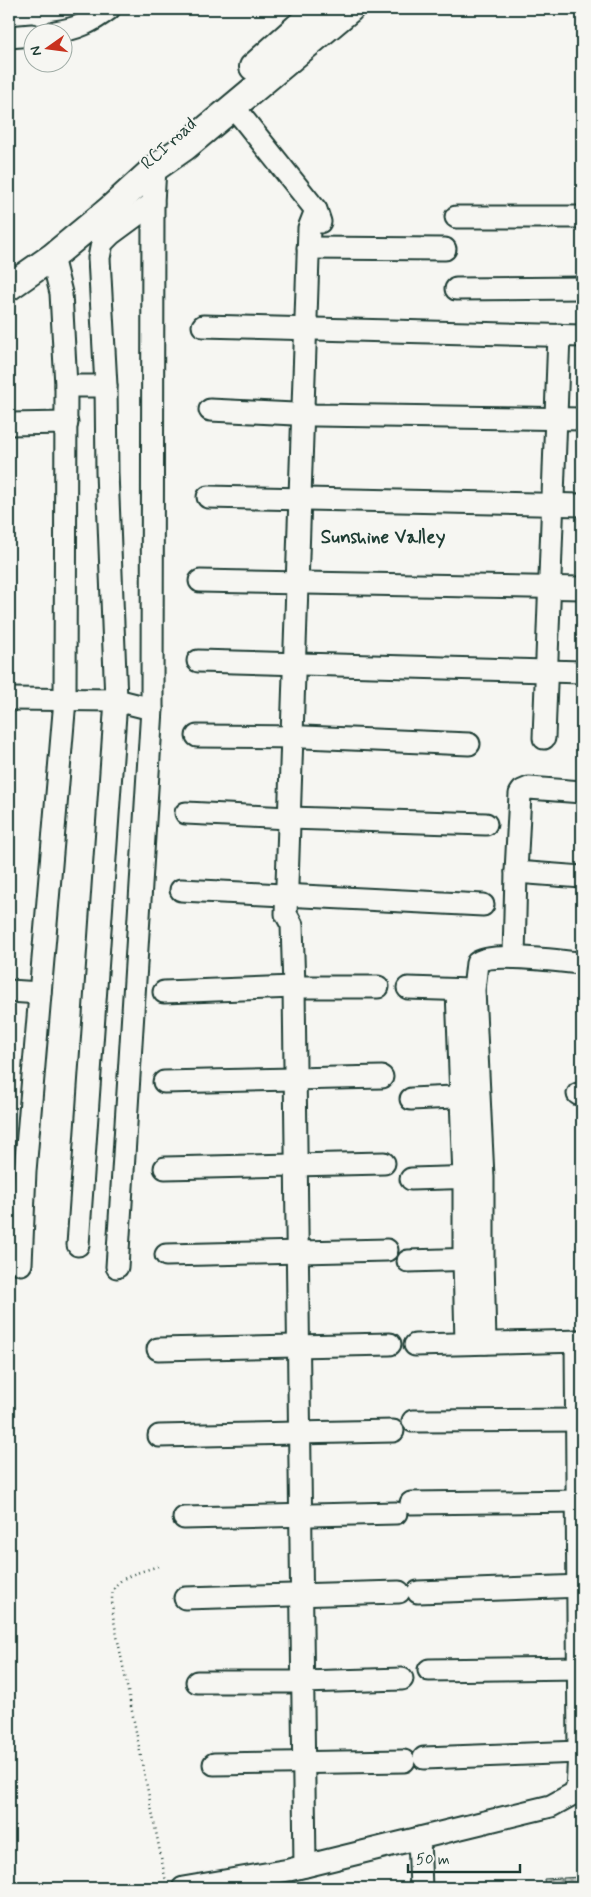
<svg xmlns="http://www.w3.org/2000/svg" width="591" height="1897" font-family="Mynerve,sans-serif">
<defs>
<pattern id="building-cross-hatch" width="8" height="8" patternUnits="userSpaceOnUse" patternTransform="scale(1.25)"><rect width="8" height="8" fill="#c1c8c3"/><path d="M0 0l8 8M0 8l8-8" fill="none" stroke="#9ca49f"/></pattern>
</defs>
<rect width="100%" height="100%" fill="#f6f6f2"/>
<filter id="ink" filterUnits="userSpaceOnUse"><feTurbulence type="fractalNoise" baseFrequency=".02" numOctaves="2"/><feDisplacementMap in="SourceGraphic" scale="10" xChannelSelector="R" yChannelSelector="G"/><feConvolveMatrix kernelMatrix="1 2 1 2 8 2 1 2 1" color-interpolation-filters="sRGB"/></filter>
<g filter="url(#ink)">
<!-- building -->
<g fill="url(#building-cross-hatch)" stroke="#1f3d34">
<path d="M580,1877V1888H563V1878Z"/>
<path d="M561,1878L562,1888H545L544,1879Z"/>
</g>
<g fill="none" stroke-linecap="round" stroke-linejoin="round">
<defs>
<g id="minor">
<path d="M55,32C77,29 92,22 109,9"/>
<path d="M9,37L32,35"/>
<path d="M233,106L316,210L320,222"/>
<path d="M456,217H582"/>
<path d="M308,248L445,249"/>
<path d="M456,289L582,288"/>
<path d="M203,326L582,336"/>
<path d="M66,386H106"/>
<path d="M210,410L315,415L582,419"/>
<path d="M9,424L67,423"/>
<path d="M208,497L582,505"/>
<path d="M200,581L582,588"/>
<path d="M198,661L582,672"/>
<path d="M9,699L116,700L152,709"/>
<path d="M197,736L304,737L469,744"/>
<path d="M544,738L559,335"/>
<path d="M186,813L289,818L486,824"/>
<path d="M516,872L582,877"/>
<path d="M181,890L483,905"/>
<path d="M514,957L516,872L520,794L522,791L529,788L582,792"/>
<path d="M408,988L471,990"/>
<path d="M457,990L464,1178V1260L466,1343"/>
<path d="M9,991L40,993"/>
<path d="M164,992L294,987H378"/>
<path d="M164,1082L382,1077"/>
<path d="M578,1094H582"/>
<path d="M411,1099L475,1096"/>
<path d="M165,1168L384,1163"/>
<path d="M411,1179L478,1177"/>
<path d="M78,1245L116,700L107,472L106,386L99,258L102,243L111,234L153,203"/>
<path d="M166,1255L387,1250"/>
<path d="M408,1261L477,1259"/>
<path d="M21,1264L25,1171L65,700L66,386L61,293L52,257"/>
<path d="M117,1267L152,709L153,203L155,168"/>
<path d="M576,1341L579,1752L577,1790"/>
<path d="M485,1343L483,1259V1177L474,990L477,963C490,951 563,962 582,963"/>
<path d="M415,1345L582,1341"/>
<path d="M158,1349L390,1344"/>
<path d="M413,1421L582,1420"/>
<path d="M159,1436L393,1431"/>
<path d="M411,1503L582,1501"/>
<path d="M184,1518L396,1513"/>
<path d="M418,1592L582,1586"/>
<path d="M185,1598L399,1592"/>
<path d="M429,1670L582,1668"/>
<path d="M197,1682H303L402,1679"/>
<path d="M424,1758L579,1752"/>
<path d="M214,1764L404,1761"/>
<path d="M419,1838L421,1888"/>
<path d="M305,1866L294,987L292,925L286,914L309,228L316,210"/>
<path d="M183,1888L289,1870L481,1823L551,1806L582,1789"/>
</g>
<g id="major">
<path d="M253,67L318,9"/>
<path d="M9,287L52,257L109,210L155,168L185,147L350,9"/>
</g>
</defs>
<!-- minor casing -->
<use href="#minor" stroke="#1f3d34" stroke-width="25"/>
<!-- major casing -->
<use href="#major" stroke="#1f3d34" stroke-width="30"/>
<!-- path -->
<path stroke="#1f3d34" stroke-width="2.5" stroke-dasharray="1 4" stroke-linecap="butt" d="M158,1566C143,1572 113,1576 112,1596C112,1603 113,1610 113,1616L166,1882"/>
<!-- minor -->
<use href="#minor" stroke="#f6f6f2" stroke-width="21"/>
<!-- major -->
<use href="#major" stroke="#f6f6f2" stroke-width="26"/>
</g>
</g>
<g text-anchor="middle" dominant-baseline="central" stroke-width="4" stroke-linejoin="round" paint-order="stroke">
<!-- street labels -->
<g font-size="18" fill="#1f3d34" stroke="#f6f6f2">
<text transform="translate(169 144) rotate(-42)">RCI road</text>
</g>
<!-- neighbourhood labels -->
<g font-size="19" font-weight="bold" fill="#1f3d34" stroke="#f6f6f2">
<text x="383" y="537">Sunshine Valley</text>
</g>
</g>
<!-- margin -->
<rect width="591" height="1897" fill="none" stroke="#f6f6f2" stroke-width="30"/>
<rect x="15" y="15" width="561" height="1867" fill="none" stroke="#1f3d34" stroke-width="2" filter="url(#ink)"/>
<!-- north arrow -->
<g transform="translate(48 48) rotate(256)"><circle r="24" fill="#f6f6f2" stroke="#a0aca6"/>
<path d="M0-4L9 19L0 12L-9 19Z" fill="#c8321e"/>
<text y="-8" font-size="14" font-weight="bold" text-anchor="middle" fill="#1f3d34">N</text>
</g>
<!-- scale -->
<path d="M408 1864v8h112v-8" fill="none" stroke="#1f3d34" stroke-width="2.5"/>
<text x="416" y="1864" font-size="15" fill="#1f3d34" stroke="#f6f6f2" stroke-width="4" paint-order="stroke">50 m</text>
</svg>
